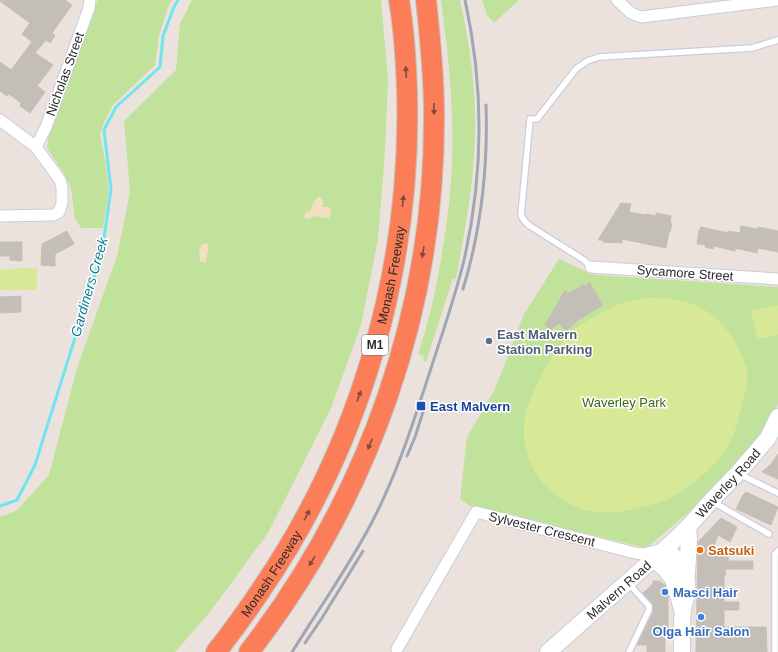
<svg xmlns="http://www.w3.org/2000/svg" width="778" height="652" font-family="Arial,sans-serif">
<rect width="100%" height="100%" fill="#ece2dd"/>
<!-- green -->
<g fill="#c1e29a">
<path d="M98,0H172L168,7L159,36L155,65L113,105L104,122L100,135L105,160L109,191L103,228H81L75,218L71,188L63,172L47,148L49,135L91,17Z"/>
<path d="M192,0H381L388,79L385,151L378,239L361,325L331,408L268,533L207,616L175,652H0V517L16,511L49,475L77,368L117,256L130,192L124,121L176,70L180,24Z"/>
<path d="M441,0H460C468,37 474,74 475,112C477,167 466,225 456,279L453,278L426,362L423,361L424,356L418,354C432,313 440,270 446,227C449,204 452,180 452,157C454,105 448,52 441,0Z"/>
<path d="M482,0H519L494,23L487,15Z"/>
<path d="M559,259L589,273L596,275L778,287V404L763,435L706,498L646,548L470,506L460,499L467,437L495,389L524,314Z"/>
</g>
<!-- sand -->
<g fill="#f1dfc0">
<path d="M318,197H322L323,207H329L332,210L329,218C320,219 318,213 309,219L304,218V216L306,212L310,211L314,202Z"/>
<path d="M207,243L209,246L207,255L206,262H200L199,251L202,244Z"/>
</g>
<!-- pitch -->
<g fill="#d7e996">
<path d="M37,268V290H0V269Z"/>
<path d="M649,298C658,298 667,298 676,300C701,303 721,319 734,340C739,349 745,360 747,371C748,384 744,399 740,412C737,423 735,434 729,444C718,464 689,489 669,499C659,503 649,505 639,508C618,513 599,515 579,508C545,496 521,462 524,425C525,401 552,352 569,334C583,321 607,308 625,302C633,300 641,299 649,298Z"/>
<path d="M778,305V335L757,339L751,310Z"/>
</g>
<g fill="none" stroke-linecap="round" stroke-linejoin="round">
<!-- stream -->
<path stroke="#71e5ed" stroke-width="3" d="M0,506L17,500L35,465L102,252L111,189L104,130L116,107L160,67L163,36L174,7L178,0"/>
</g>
<!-- building -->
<g fill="#c4beb8" stroke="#c8beb6">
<path d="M0,0H65L72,5L52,33L55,36L50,43L46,40L35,53L53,65L37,86L45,92L30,113L20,106L21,103L9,94L7,96L0,91V62L11,70L32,42L22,34L30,23L0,1Z"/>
<path d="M621,203L631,204L629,212L645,215L646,214L656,216V213L671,216L670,223L672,224L670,232H669L666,248L622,239V243L603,242V240H598Z"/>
<path d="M741,226L758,229V227L778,231V252L758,248L757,253L735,248V251L714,246L713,249L705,247L706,245L697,244L699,230H700L701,227L728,233V231L740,233Z"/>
<path d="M67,231L74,244L55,254V266L41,265L42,244Z"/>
<path d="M0,242H22V261L10,260V256H0Z"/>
<path d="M589,282L603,305L578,320L566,331L559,323L550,330L545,325L565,290L568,294L583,285L587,286Z"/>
<path d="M21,296V312L0,313V297Z"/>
<path d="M778,454V479L762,472L771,464Z"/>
<path d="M746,492L778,507L771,525L736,509L743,495Z"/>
<path d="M721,518L737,527L730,542L718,535L712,552L728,554V561H753V569H725L726,575H724V602H739V610H724V627H766L767,652H696L698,542Z"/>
<path d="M653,581H659L665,585L668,596V630H665V652H647V645H637L653,612L652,604L643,593L653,584Z"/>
</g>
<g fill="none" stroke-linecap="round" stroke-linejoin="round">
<defs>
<g id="service">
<path d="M591,267L584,260L533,228C527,224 523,221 521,215L530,119H537L576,69L587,61L599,57L752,48L778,40"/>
<path d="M739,474L778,493"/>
<path d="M713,502L769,534"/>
<path d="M629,584L649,606V610L629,652"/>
<path d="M775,652V554L778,551"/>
</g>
<g id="minor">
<path d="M617,0L631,13L641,17L777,0"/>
<path d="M0,120L36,147L60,180L62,187V203L59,212L53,215L0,216"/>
<path d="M36,147L46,127L89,8L90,0"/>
<path d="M591,267L778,279"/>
<path d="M397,649L476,512L635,553L644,554L663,549"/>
</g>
<g id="secondary">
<path d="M666,548C681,564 691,573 686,597C685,602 683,606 683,612C681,625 682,639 682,652"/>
<path d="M653,559L666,570L673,579L682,609"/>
<path d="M687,573L689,540L688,527"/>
<path id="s1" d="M548,652L666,548L688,527L711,501L738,473L768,438L778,417"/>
</g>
<g id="motorway">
<path id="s2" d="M216,652C232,632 247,611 261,590C361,444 412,267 407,91C406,60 404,30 399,0"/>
<path d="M249,652C369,497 436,308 434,111C434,74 430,37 426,0"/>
</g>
</defs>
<!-- service casing -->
<use href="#service" stroke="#c8ced8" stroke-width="8"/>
<!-- minor casing -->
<use href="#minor" stroke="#c8ced8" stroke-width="13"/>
<!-- secondary casing -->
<use href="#secondary" stroke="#c8ced8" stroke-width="18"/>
<!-- motorway casing -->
<use href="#motorway" stroke="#c3c3c3" stroke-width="22"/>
<!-- service -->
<use href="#service" stroke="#fff" stroke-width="5.5"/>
<!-- minor -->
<use href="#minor" stroke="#fff" stroke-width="11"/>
<!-- secondary -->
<use href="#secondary" stroke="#fff" stroke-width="16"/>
<!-- motorway -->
<use href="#motorway" stroke="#fc7e58" stroke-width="20"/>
<!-- rail -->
<g stroke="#9fa7b4" stroke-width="3">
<path d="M463,289C481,230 488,166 486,105"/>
<path d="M407,456L415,437L423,412"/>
<path d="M305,643L322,618L363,551"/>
<path d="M292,652C303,635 314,617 326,599C342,574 358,549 372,522C399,470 416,414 434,359C445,325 457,291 465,256C484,169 484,86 465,0"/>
</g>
</g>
<!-- one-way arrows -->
<defs><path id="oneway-solid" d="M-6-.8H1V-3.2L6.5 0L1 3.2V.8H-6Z"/></defs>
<g fill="#7e4c3c">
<use href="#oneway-solid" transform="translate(406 72) rotate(-93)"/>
<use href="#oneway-solid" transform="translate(434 109) rotate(89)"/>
<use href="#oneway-solid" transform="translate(403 201) rotate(-84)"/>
<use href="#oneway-solid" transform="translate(423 252) rotate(100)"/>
<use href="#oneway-solid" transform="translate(359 396) rotate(-70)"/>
<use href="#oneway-solid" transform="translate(370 444) rotate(113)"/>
<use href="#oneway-solid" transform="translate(307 515) rotate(-62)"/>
<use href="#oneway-solid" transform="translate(312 561) rotate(121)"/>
</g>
<!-- markers -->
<circle fill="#5c6f8a" stroke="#fff" stroke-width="1.5" cx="489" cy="341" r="4"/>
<rect fill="#1a4fb4" stroke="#fff" stroke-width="1.5" x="416" y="401" width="10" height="10" rx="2"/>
<circle fill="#e8710a" stroke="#fff" stroke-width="1.5" cx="700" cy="550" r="4"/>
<g fill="#3f7fe0" stroke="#fff" stroke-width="1.5">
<circle cx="665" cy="592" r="4"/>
<circle cx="701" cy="617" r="4"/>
</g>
<g text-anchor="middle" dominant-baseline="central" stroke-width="3" stroke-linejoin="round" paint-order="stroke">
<!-- shield labels -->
<rect fill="#fff" stroke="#6a6a6a" stroke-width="1" x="362" y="335" width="26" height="20" rx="3"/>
<g font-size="12" font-weight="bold" fill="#2a2a2a">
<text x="375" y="345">M1</text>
</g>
<!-- street labels -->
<g font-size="13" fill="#2a2a2a" stroke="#fff">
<text transform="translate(65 74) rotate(-70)">Nicholas Street</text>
<text transform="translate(685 273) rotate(4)">Sycamore Street</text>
<text stroke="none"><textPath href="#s2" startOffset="420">Monash Freeway</textPath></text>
<text stroke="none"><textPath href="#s1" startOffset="247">Waverley Road</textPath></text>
<text transform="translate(542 529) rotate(14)">Sylvester Crescent</text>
<text stroke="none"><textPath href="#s2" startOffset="96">Monash Freeway</textPath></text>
<text stroke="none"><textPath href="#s1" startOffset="94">Malvern Road</textPath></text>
</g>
<!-- service labels -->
<g font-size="13" font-weight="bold" fill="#4e5e75" stroke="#fff" text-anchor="start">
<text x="497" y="334">East Malvern<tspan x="497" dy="15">Station Parking</tspan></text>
</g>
<!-- park labels -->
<g font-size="13" fill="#3a671b" stroke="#fff">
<text x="624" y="402">Waverley Park</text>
</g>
<!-- transit labels -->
<g font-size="13" font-weight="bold" fill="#164399" stroke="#fff" text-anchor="start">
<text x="430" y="406">East Malvern</text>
</g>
<!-- food labels -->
<g font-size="13" font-weight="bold" fill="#c56008" stroke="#fff" text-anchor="start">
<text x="708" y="550">Satsuki</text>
</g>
<!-- shop labels -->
<g font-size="13" font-weight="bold" fill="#366cbe" stroke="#fff" text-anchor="start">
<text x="673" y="592">Masci Hair</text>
<text x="701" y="631" text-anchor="middle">Olga Hair Salon</text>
</g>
<!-- water labels -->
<g font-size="14" font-style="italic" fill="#0f8093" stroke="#fff">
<text transform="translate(89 287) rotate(-74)">Gardiners Creek</text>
</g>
</g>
</svg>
